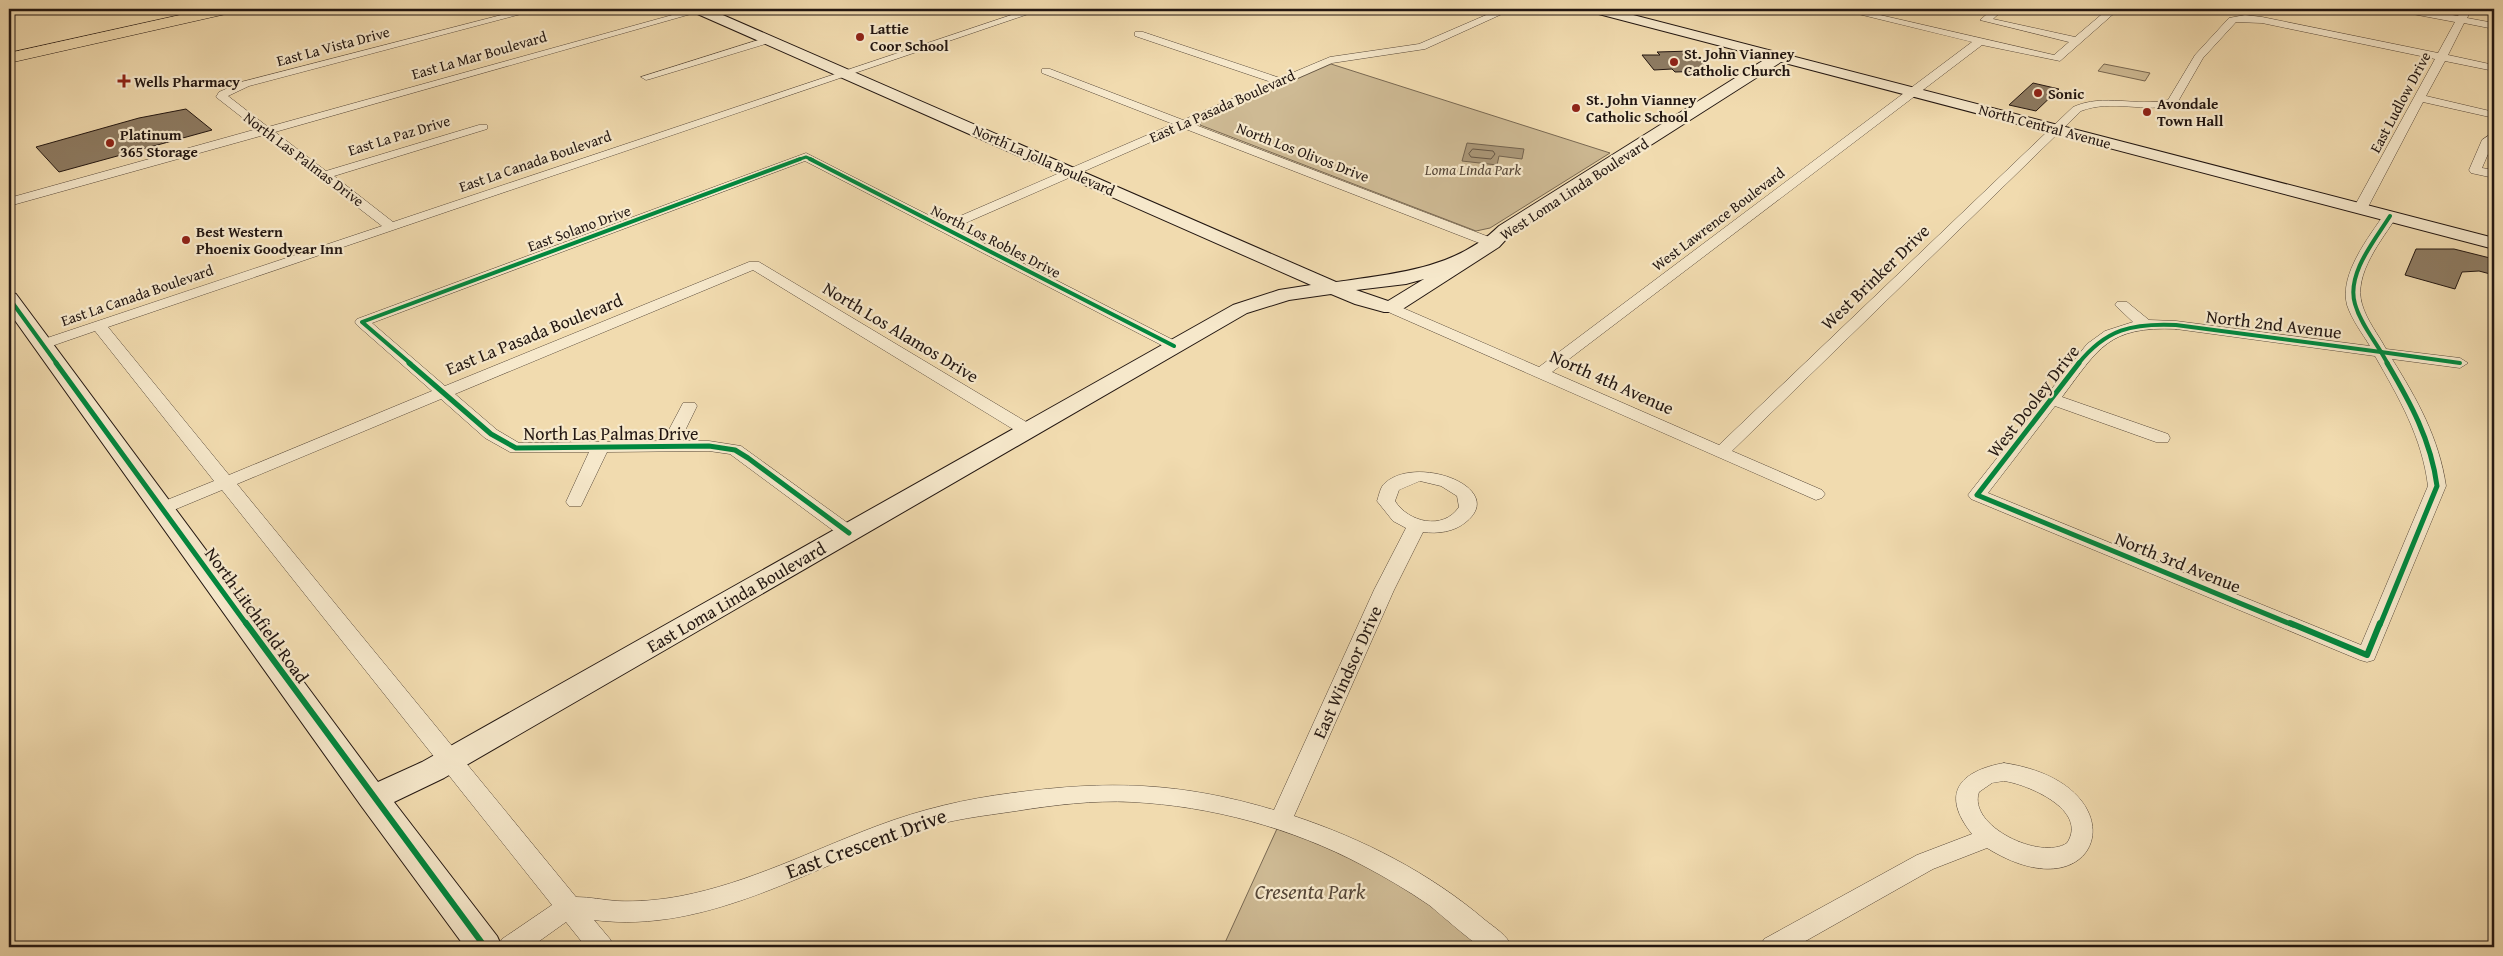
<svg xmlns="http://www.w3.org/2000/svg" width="2503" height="956" font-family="'Gentium Book Plus',serif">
<rect width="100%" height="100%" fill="#f1dbaf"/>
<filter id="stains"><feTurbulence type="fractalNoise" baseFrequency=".004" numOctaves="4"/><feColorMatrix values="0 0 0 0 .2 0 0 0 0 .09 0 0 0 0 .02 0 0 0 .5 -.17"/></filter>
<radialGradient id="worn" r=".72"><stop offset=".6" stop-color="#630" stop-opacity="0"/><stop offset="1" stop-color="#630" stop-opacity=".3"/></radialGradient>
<!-- green -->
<g fill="#ceba94" stroke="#786852">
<path d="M1331,64L1610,153L1490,228L1476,231L1200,125L1201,121Z"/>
<path d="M2104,64L2150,73L2145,81L2098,71Z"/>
<path d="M1281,820L1335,841L1499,947H1223Z"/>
</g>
<!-- water -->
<path fill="#ab9879" stroke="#74644f" d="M1467,143L1524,149L1522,159L1499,156L1497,165L1462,161Z"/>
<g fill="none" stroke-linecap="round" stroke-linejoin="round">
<!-- shore -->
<path stroke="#665745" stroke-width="1" d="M1473,149L1493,151L1495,154L1491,159L1471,157L1469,154Z"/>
</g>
<!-- building -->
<g fill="#8e7c63" stroke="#221611">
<path d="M1692,51L1709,71L1675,72L1672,69L1654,70L1642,55H1660L1657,52Z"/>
<path d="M2033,83L2059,89L2036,111L2009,105Z"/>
<path d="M186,109L212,130L59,172L36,147L139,118Z"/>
<path d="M2416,249H2454L2494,259V275L2479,271L2462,272L2455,289L2405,275Z"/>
</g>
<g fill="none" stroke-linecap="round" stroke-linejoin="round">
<defs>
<g id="street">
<path d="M525,9H540L249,86L228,96L268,127L694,9L705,10L275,132L326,171L479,125H487V129L334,176L393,222L1029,9H1043L108,327L229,475L432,391L357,325L355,322L357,319L806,153L944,223L1173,124L1042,73V69H1050L1183,120L1271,82L1135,36V32H1143L1280,78L1330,57L1419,44L1500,9H1513L1425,49L1332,63L1193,124L1497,240L1499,243L1497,246H1487L1183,128L954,228L1179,343L1182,346L1179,349H1169L805,161L372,323L445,386L749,262H759L1033,426L1035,430L1033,434H1021L753,270L455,394L497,430L519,443L663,441L683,403H695L697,406L680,441H709L741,446L856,529L858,533L856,537H842L730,454L709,451L607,452L581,506H569L566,502L589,452H510L485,438L441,399L237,484L576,897C590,897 603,900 617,901C638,902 660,900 681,896C749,883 813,850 877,826C922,809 965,799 1012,793C1109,780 1180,782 1274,810L1374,590L1406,528L1393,521L1377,501C1379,496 1380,487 1385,483C1417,454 1508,488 1466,522C1454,532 1438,534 1423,532L1394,590L1294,816C1363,839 1430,873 1485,920C1495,928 1507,935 1512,947C1503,947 1490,950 1482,947C1476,946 1438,912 1429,905C1407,890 1385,877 1362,865C1292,828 1211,806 1132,802C1093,800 1054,805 1016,811C983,816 951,819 920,830C814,864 710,935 594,920L610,939L614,947H586L566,922L531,947H498L502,939L552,905L222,490L169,512H157L154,508L157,504L214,481L95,331L43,349L35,344L38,341L382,226L264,135L9,206V198L257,129L216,97L219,92L241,82ZM1420,481L1441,486L1457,496L1459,507C1443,531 1408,522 1395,501L1399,490Z"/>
<path d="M1625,9H1637L1623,17H1617V13Z"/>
<path d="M1838,9H1854L2054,55L2069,42L1980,20L1993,9H2004L1993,19L2075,37L2108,9H2119L2060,61L1982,45L1552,372L1719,445L2073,107C2104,93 2136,107 2168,100L2195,55L2229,18L2245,15L2262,17L2438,53L2455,22L2402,12L2397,9H2417L2458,16L2462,9H2472L2467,18L2494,23V29L2464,23L2448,55L2494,65V71L2445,61L2426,96L2494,112V118L2423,102L2367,209L2365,212H2355L2353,209L2435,59L2262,23L2236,22L2203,58L2176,105C2145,113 2111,99 2081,111L1732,451L1822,490L1825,494L1822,498L1816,500L1386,311L1384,308L1391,304L1396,305L1539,367L1972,42Z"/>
<path d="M768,37L773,40L772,42L650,79L646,80L641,77Z"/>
<path d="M2488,136L2494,140L2482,168L2494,170V178L2471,173L2469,170L2482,140Z"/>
<path d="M2390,212L2397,216C2382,240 2353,274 2362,304C2367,321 2378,334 2386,349L2460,358L2468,363L2460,368L2392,359C2417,399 2439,438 2446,486L2374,660L2367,662L2360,660L1971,499L1968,495L1971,491L2087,344L2105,331L2133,322L2115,305L2117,302H2127L2149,320L2176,321L2370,346C2362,333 2352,320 2347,305C2339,274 2369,237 2385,213ZM2176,329L2375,356C2399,398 2422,437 2428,486L2361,645L1988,493L2055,406L2156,442H2168L2170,438L2168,434L2062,397C2099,348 2108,326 2176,329Z"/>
<path d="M2004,763C2144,784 2103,920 1987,848L1933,869L1795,947H1760L1764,939L1917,855L1972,834C1940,794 1959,771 2004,763ZM2004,781C2027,784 2089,810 2067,843C2041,861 1967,826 1979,792L1992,783Z"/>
</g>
<path id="secondary" d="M692,9H709L1336,282C1393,274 1456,269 1499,226L1767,58L1591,12L1590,9H1610L2494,238V249L1781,62L1511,234L1499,247L1398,312H1384L1355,304L1331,294L1289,300L1247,313L444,778L394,802L497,936L502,947H465L362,807L9,312V292L16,294L378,782L422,762L1233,305L1279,290L1311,285L693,12ZM1424,279L1388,301L1356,290L1406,284Z"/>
<path id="primary" d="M207,9H234L226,14L9,63V53Z"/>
</defs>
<!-- street casing -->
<use href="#street" stroke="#564738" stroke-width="1"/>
<!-- secondary casing -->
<use href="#secondary" stroke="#221611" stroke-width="2"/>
<!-- primary casing -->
<use href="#primary" stroke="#221611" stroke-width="1"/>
<!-- street -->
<use href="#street" fill="#f6e8cb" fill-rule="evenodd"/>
<!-- secondary -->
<use href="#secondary" fill="#f6e8cb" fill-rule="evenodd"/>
<!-- primary -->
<use href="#primary" fill="#f1dbaf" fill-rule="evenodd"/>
<defs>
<path id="cycleway-far3" d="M797,160L806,157L813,160"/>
<g id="cycleway-far2">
<path d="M810,159L1174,346"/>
<path d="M9,298L57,364"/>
<path d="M2381,352L2460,363"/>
<path d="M2381,352L2388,364"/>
<path d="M2381,352C2372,337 2360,322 2355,304C2346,274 2375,240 2390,216"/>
<path d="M411,364L362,322L800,159"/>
<path d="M2078,364C2106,329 2132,323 2176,325L2381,352"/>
</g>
<g id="cycleway-far1">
<path d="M56,363L247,625"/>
<path d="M409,363L491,434L516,448L709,446L735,450L748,458L849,533"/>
<path d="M2079,363L1977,495L2293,625"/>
<path d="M2380,625L2437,486C2431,440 2410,402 2387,363"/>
</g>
<g id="cycleway">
<path d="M246,623L485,947"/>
<path d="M2290,623L2367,655L2380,623"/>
</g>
</defs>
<!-- cycleway-far3 casing -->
<use href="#cycleway-far3" stroke="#f6e8cb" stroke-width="5"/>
<!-- cycleway-far2 casing -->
<use href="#cycleway-far2" stroke="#f6e8cb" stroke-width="6"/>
<!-- cycleway-far1 casing -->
<use href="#cycleway-far1" stroke="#f6e8cb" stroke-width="8"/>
<!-- cycleway casing -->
<use href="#cycleway" stroke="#f6e8cb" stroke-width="9"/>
<!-- cycleway-far3 -->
<use href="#cycleway-far3" stroke="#00873e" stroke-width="3"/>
<!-- cycleway-far2 -->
<use href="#cycleway-far2" stroke="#00873e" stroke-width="4"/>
<!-- cycleway-far1 -->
<use href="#cycleway-far1" stroke="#00873e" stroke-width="5"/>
<!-- cycleway -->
<use href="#cycleway" stroke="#00873e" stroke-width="6"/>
</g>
<!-- markers -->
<g fill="#8f2418" stroke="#f6e8cb" stroke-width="2">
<circle cx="860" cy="37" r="5"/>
<circle cx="1674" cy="62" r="5"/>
<path d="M121.5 73.5h5v5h5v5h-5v5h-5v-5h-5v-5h5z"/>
<circle cx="2038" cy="93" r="5"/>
<circle cx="1576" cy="108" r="5"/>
<circle cx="2147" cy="112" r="5"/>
<circle cx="110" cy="143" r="5"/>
<circle cx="186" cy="240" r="5"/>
</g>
<g text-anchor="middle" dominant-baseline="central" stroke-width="4.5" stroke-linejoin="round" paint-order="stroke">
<!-- far-poi labels -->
<g font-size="15" font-weight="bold" fill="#221611" stroke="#f6e8cb" text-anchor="start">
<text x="870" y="28">Lattie<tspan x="870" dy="17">Coor School</tspan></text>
<text x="1684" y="53">St. John Vianney<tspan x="1684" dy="17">Catholic Church</tspan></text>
<text x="134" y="81">Wells Pharmacy</text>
<text x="2048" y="93">Sonic</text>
<text x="1586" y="99">St. John Vianney<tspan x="1586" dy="17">Catholic School</tspan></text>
<text x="2157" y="103">Avondale<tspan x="2157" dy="17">Town Hall</tspan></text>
<text x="120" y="134">Platinum<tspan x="120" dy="17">365 Storage</tspan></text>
<text x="196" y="231">Best Western<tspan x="196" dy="17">Phoenix Goodyear Inn</tspan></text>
</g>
<!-- far-street labels -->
<g font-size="15" fill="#221611" stroke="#f6e8cb">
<text transform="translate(333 46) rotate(-15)">East La Vista Drive</text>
<text transform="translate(479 55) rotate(-16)">East La Mar Boulevard</text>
<text transform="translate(2400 102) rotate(-62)">East Ludlow Drive</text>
<text transform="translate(1222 106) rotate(-24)">East La Pasada Boulevard</text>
<text transform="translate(2045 126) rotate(15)">North Central Avenue</text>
<text transform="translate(399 135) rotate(-17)">East La Paz Drive</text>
<text transform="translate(1303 152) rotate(21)">North Los Olivos Drive</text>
<text transform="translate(304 159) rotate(37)">North Las Palmas Drive</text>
<text transform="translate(1044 160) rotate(24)">North La Jolla Boulevard</text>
<text transform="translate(535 161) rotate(-19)">East La Canada Boulevard</text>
<text transform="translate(1574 189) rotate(-33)">West Loma Linda Boulevard</text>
<text transform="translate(1718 219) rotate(-37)">West Lawrence Boulevard</text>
<text transform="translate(579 228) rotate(-20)">East Solano Drive</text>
<text transform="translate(996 241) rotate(27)">North Los Robles Drive</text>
<text transform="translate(137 295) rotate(-19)">East La Canada Boulevard</text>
</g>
<!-- far-park labels -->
<g font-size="15" font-style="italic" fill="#564738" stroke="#f6e8cb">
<text x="1473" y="169">Loma Linda Park</text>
</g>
<!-- street labels -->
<g font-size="18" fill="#221611" stroke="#f6e8cb">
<text transform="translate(1875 277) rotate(-44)">West Brinker Drive</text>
<text transform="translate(2274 324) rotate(7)">North 2nd Avenue</text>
<text transform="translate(901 332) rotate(31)">North Los Alamos Drive</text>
<text transform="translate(534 334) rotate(-22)">East La Pasada Boulevard</text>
<text transform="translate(1612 382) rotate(24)">North 4th Avenue</text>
<text transform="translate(2033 401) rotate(-52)">West Dooley Drive</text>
<text x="611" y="433">North Las Palmas Drive</text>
<text transform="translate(2178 562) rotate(22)">North 3rd Avenue</text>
<text transform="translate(736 597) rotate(-30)">East Loma Linda Boulevard</text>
<text transform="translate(257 615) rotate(54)">North Litchfield Road</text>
<text transform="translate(1347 672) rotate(-66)">East Windsor Drive</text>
</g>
<!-- near-street labels -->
<g font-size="21" fill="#221611" stroke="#f6e8cb">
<text transform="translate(866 843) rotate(-20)">East Crescent Drive</text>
</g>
<!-- near-park labels -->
<g font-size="21" font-style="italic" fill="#564738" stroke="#f6e8cb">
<text x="1310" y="891">Cresenta Park</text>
</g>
</g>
<!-- margin -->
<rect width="2503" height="956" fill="none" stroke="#f1dbaf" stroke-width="30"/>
<rect x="10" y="10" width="2483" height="936" fill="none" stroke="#221611" stroke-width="2.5"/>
<rect x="15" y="15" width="2473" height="926" fill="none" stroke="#221611"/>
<rect width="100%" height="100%" filter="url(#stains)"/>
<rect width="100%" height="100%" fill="url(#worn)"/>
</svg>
